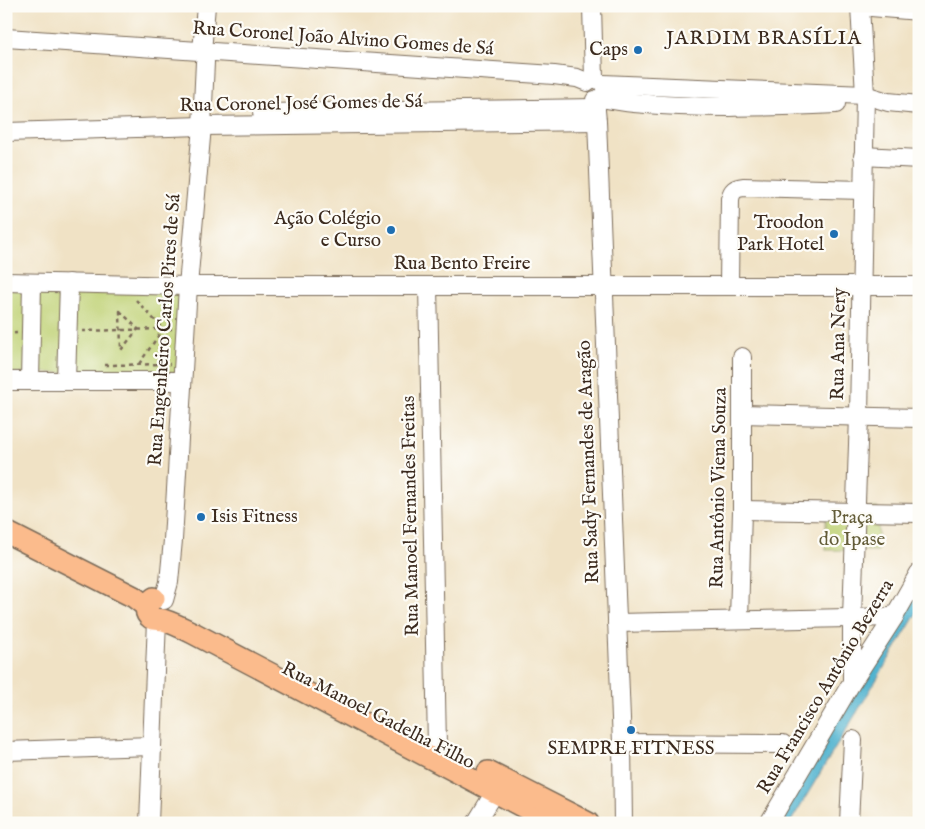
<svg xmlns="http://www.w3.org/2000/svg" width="925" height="829" font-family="'IM FELL English',serif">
<rect width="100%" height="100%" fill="#fdfcf7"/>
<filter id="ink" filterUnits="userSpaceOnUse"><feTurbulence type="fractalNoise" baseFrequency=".02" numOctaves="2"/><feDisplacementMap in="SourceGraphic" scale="10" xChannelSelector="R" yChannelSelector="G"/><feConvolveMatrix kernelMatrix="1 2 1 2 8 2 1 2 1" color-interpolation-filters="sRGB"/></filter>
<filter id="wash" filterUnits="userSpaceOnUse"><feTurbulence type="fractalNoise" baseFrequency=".0096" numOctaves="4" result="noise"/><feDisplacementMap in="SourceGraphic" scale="20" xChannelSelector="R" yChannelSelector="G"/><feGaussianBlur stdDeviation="1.12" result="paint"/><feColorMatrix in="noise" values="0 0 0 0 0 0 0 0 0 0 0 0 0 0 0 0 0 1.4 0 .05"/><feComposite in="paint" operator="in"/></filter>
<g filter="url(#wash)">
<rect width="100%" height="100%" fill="#f0e2c5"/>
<!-- green -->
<g fill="#bfd174" stroke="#7d7e49">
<path d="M6,289L181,291L179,372L6,373Z"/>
<path d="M826,508H878V551L826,550Z"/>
</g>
<!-- water -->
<path fill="#50b2cf" stroke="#466e76" d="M919,579V609L915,616L790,823H772Z"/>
</g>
<g filter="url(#ink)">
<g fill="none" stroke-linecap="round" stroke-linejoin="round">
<defs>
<g id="minor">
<path d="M592,6L594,79"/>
<path d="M859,6L919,11"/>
<path d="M6,38L554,75L577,78L587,82"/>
<path d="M202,51L206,6"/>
<path d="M603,84L865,95L888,102L919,105"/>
<path d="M600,98C611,100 622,102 634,103C700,109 770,107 836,104"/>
<path d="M595,100L597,121L622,743L623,823"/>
<path d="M262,113L596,108"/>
<path d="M6,132L202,126L597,121"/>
<path d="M863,156L919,159"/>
<path d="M6,282L188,286H919"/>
<path d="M428,286L437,746"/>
<path d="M729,286L730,199C732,190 735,188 744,187L863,190"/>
<path d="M6,381H182"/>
<path d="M30,381L32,283"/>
<path d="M66,381L69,283"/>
<path d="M742,414L919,418"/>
<path d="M742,510L919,513"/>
<path d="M164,600L169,582L173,540L188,286L202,126L205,62"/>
<path d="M739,620L742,510V357"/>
<path d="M617,623L894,617"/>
<path d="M852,682V617L859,416L865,95L860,6"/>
<path d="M622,743L783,744"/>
<path d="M6,751L151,746"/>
<path d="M149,823L157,620"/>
<path d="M476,823L495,792"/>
<path d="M769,823L852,682L894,617L919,573"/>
<path d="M849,823L853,740"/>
</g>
<g id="major">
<path d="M6,532L134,597L147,607"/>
<path d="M154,598C147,603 143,612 151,618C155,620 159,619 163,620C173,623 183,628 193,633L554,823"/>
<path d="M488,772L588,823"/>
</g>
</defs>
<!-- minor casing -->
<use href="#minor" stroke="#7a6a58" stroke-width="20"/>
<!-- major casing -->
<use href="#major" stroke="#7a6a58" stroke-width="24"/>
<!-- path -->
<g stroke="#7a6a58" stroke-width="2.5" stroke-dasharray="4 4" stroke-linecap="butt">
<path d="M136,300L163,329"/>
<path d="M120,311L138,329L121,350Z"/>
<path d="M82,331L163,329"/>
<path d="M6,334L17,333"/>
<path d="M139,364L163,329H172"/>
<path d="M105,365L170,364"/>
</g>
<!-- minor -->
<use href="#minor" stroke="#fff" stroke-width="18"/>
<!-- major -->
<use href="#major" stroke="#fbbb8c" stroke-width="21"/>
</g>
</g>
<!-- markers -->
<g fill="#1f6fb2" stroke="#fdfcf7" stroke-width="2">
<circle cx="638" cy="50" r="5"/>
<circle cx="391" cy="230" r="5"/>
<circle cx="834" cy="234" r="5"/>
<circle cx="201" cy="517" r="5"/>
<circle cx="631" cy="730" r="5"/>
</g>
<g text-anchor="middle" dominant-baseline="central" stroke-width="4.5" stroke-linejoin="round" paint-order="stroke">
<!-- street labels -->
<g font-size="19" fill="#3b2a1e" stroke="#fdfcf7">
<text transform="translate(343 39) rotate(4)">Rua Coronel João Alvino Gomes de Sá</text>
<text transform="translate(301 104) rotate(-1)">Rua Coronel José Gomes de Sá</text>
<text x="462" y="264">Rua Bento Freire</text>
<text transform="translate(165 330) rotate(-86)">Rua Engenheiro Carlos Pires de Sá</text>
<text transform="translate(839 344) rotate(-89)">Rua Ana Nery</text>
<text transform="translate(589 462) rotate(-92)">Rua Sady Fernandes de Aragão</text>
<text transform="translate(719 488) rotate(-89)">Rua Antônio Viena Souza</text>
<text transform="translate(411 516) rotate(-91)">Rua Manoel Fernandes Freitas</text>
<text transform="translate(826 687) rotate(-59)">Rua Francisco Antônio Bezerra</text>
<text transform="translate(378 716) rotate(27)">Rua Manoel Gadelha Filho</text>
</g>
<!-- poi labels -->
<g font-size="19" fill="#3b2a1e" stroke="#fdfcf7" text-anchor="end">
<text x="628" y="50">Caps</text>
<text x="381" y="219">Ação Colégio<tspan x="381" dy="22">e Curso</tspan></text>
<text x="824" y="223">Troodon<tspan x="824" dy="22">Park Hotel</tspan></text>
<text x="211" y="517" text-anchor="start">Isis Fitness</text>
<text x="631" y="749" text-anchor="middle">SEMPRE FITNESS</text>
</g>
<!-- park labels -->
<g font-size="19" fill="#635c38" stroke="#fdfcf7">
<text x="852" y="518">Praça<tspan x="852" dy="22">do Ipase</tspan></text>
</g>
<!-- neighbourhood labels -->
<g font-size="20" letter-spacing="1" fill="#3b2a1e" stroke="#fdfcf7">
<text x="764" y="38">JARDIM BRASÍLIA</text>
</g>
</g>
<!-- margin -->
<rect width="925" height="829" fill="none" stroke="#fdfcf7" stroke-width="25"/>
</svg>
